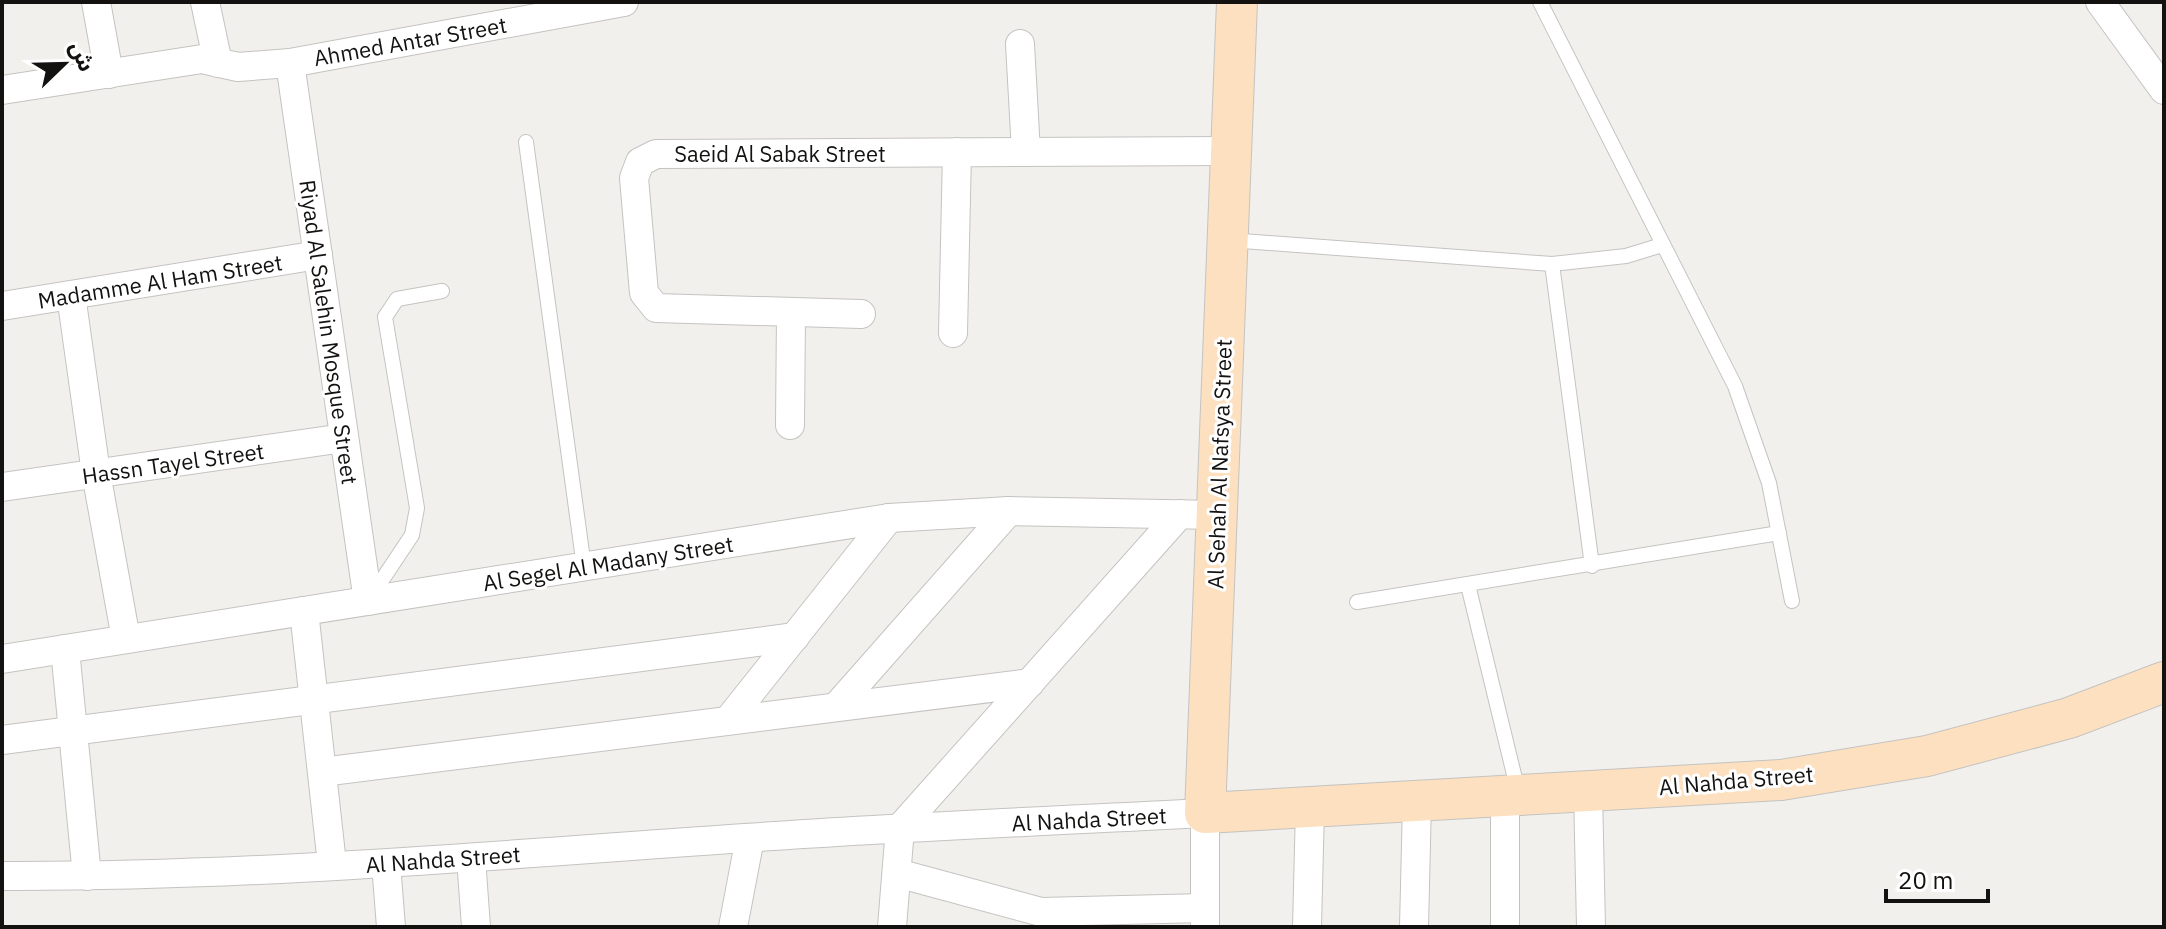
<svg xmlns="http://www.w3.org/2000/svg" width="2166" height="929" font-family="'IBM Plex Sans','Noto Sans Arabic',sans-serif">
<rect width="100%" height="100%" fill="#f2f0ed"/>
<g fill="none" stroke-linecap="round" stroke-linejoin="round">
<defs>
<g id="lane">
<path d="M1540,2L1735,386L1769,483L1792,601"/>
<path d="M526,142L584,567"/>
<path d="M1229,240L1552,264L1626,256L1662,245"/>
<path d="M1552,264L1592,566"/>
<path d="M1468,585L1518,791"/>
<path d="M370,598L412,535L417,508L385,317L397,299L442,291"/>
<path d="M1357,602L1779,533"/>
</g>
<g id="street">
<path d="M96,2L109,74"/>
<path d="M205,2L218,63"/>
<path d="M2100,2L2164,90"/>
<path d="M1020,44L1026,152"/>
<path d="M290,63L368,601"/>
<path d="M2,90L202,59L238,67L290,63L624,2"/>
<path d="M71,295L96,473L126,639"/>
<path d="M2,306L318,255"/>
<path d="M861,314L656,308L644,293L634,178L640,162L656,154L1231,151"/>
<path d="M953,333L957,152"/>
<path d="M790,425L791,313"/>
<path d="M2,487L344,438"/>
<path d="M304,611L332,864"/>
<path d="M65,649L87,876"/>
<path d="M2,659L889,518L1009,511L1217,515"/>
<path d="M837,706L1009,511"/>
<path d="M730,718L889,518"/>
<path d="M2,740L795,637"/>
<path d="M322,772L1030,683"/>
<path d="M1588,792L1591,927"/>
<path d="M471,858L476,927"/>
<path d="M386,864L391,927"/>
<path d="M897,873L1041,912L1205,908"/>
<path d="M2,876C250,877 498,855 745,838C898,827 1052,821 1205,813V927"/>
<path d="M733,927L750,838"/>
<path d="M892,927L900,828L1180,514"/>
<path d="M1307,927L1310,808"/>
<path d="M1414,927L1417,802"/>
<path d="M1505,927V797"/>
</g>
<path id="secondary" d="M1237,2L1205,813L1781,780L1927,756L2069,718L2164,682"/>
</defs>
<!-- lane casing -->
<use href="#lane" stroke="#c5c3c0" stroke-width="16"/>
<!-- street casing -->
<use href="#street" stroke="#c5c3c0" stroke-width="30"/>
<!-- secondary casing -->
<use href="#secondary" stroke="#c5c3c0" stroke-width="42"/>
<!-- lane -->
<use href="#lane" stroke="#fff" stroke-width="14"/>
<!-- street -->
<use href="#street" stroke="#fff" stroke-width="28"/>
<!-- secondary -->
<use href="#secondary" stroke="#fce0c0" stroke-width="40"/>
</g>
<g text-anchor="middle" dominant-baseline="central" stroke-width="6" stroke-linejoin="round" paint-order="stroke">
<!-- street labels -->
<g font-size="22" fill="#131211" stroke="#fff">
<text transform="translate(410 41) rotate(-10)">Ahmed Antar Street</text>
<text x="780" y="153">Saeid Al Sabak Street</text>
<text transform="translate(160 281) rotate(-9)">Madamme Al Ham Street</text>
<text transform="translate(329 332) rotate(82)">Riyad Al Salehin Mosque Street</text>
<text transform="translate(173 463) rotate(-8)">Hassn Tayel Street</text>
<text transform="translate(1219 464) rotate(-88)">Al Sehah Al Nafsya Street</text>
<text transform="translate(608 563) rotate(-9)">Al Segel Al Madany Street</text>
<text transform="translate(1736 780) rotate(-5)">Al Nahda Street</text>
<text transform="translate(1089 819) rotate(-3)">Al Nahda Street</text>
<text transform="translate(443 859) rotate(-4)">Al Nahda Street</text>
</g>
</g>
<!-- border -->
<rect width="2166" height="929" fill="none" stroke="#131211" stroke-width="8"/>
<!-- north arrow -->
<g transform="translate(64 64) rotate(67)" stroke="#ffffff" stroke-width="6" paint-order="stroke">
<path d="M0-6L14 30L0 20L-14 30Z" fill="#131211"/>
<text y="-12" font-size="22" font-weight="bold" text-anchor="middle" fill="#131211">ش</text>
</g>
<!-- scale -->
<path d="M1886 889v12h102v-12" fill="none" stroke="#131211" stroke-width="4"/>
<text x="1898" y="889" font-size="24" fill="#131211" stroke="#ffffff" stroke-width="6" paint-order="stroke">20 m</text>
</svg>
